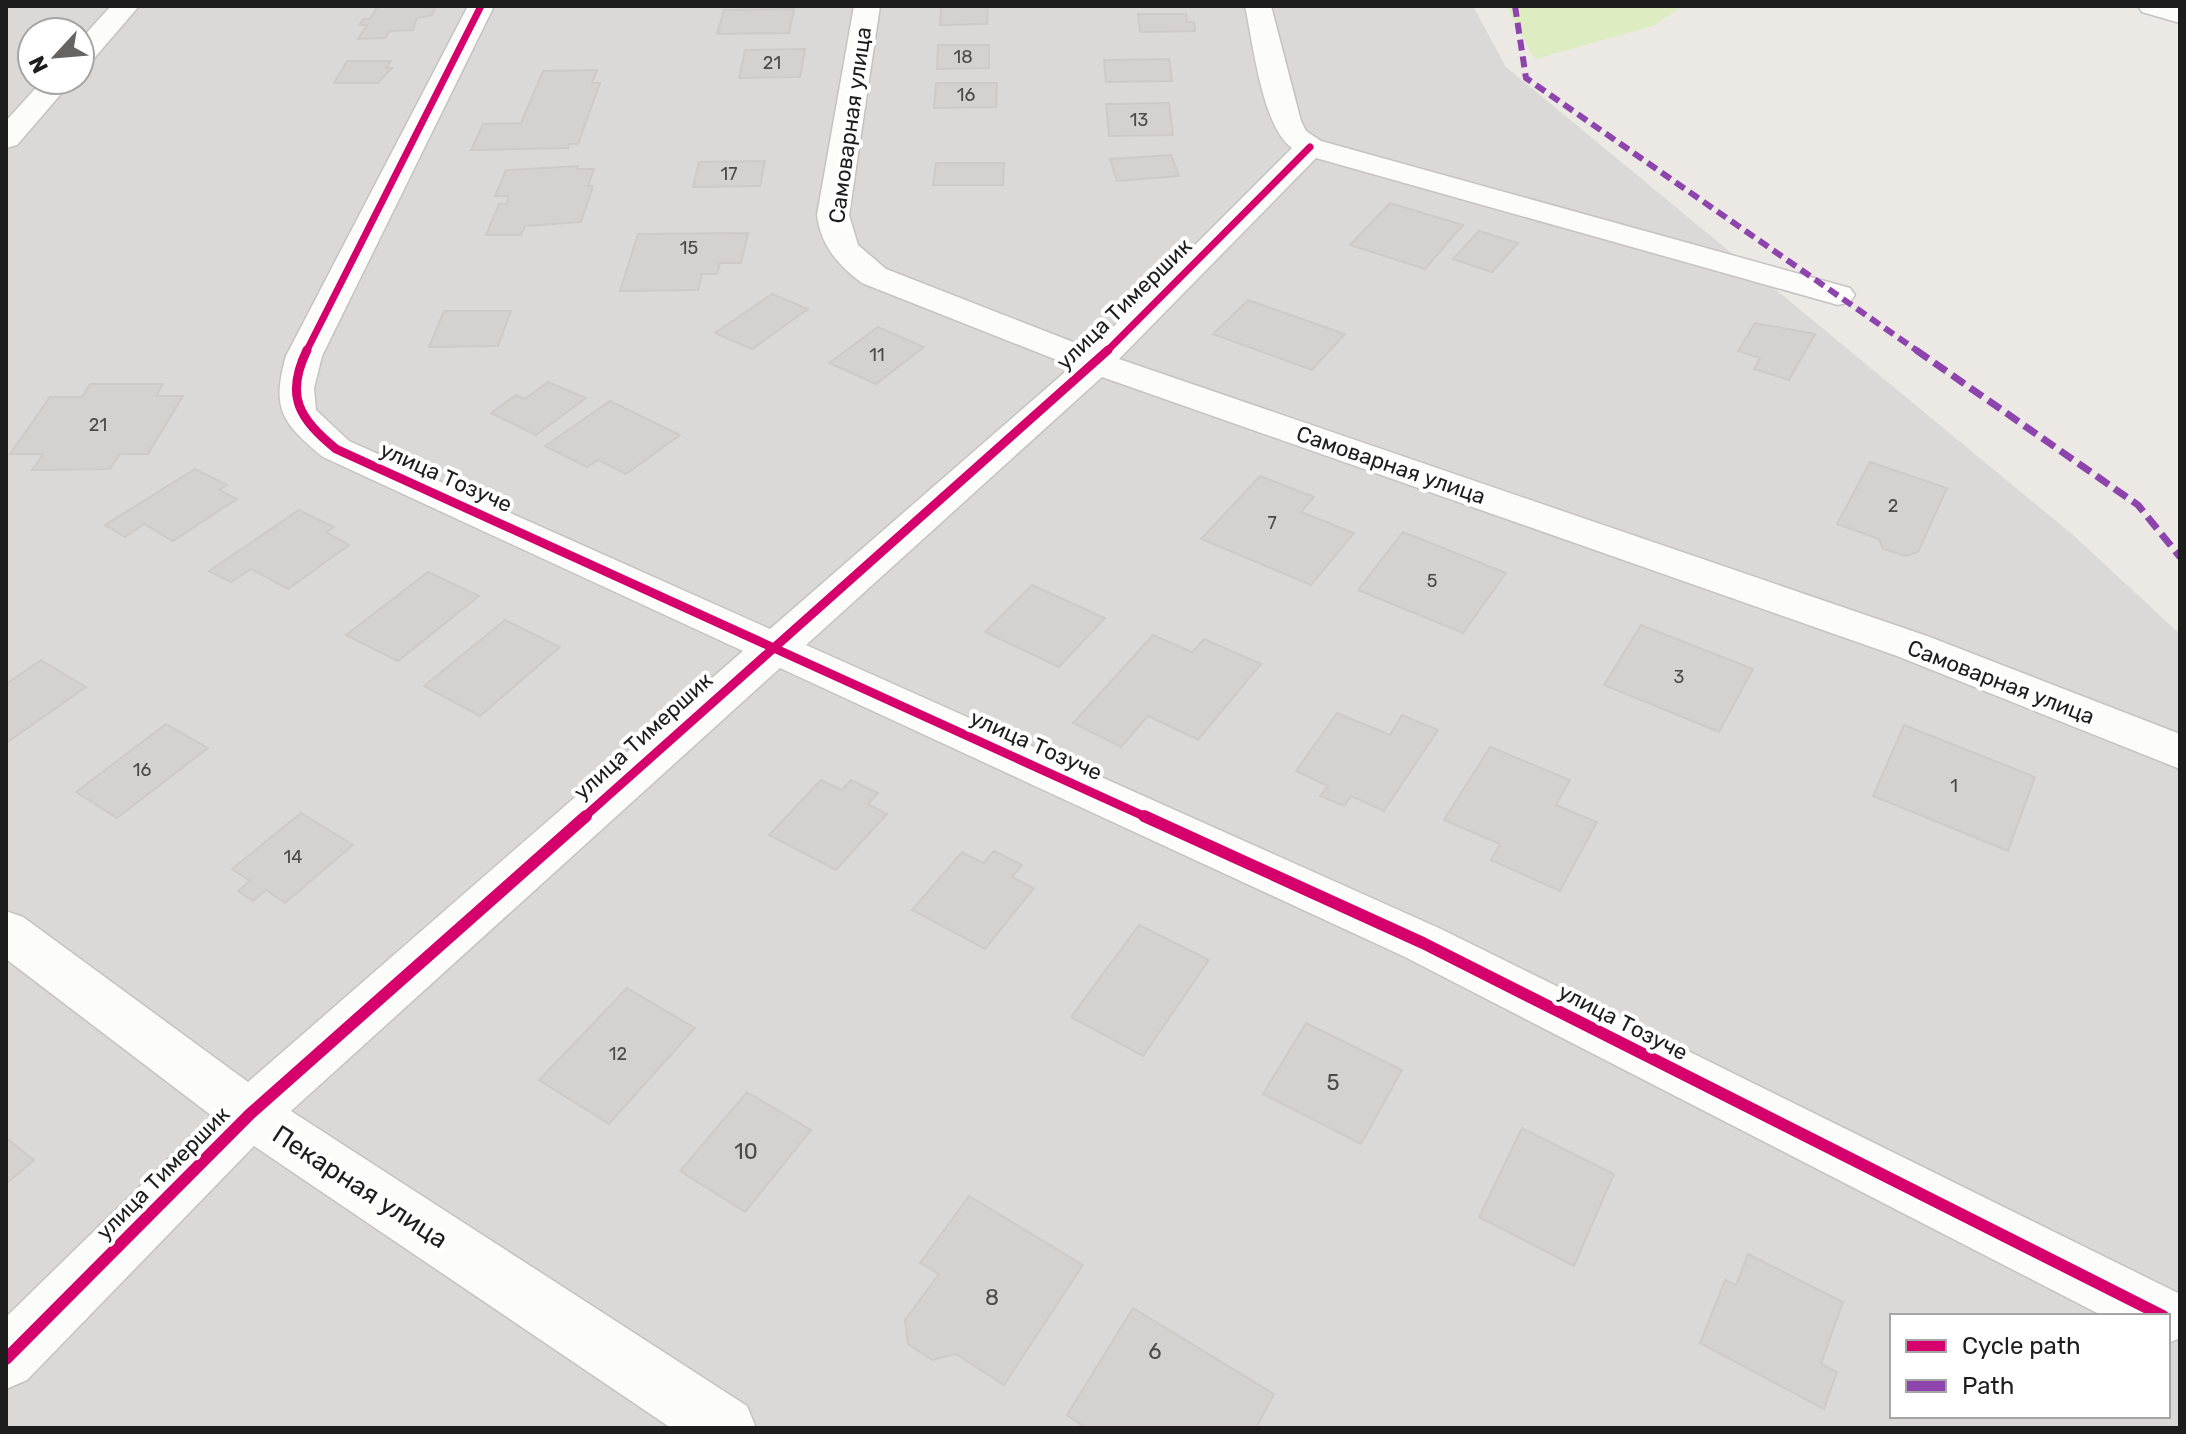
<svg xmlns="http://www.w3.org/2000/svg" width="2186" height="1434" font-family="Rubik,sans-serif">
<rect width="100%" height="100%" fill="#ece9e5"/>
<!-- residential -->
<path fill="#dbd9d7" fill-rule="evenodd" d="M6,6H1473L1506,67L2072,534L2180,634V1428H6ZM32,32H80V80H32ZM1892,1316H2168V1416H1892Z"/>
<!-- grass -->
<path fill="#ddecc1" d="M1506,6H1683L1653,26L1535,59Z"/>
<!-- building -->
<g fill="#d4d1ce" stroke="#cfcac7" stroke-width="2">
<path d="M378,6H432L435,8L432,15L417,18L413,30L389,31L385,38L358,39L367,25H359L363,19H370Z"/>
<path d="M941,6H988L987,24L940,25Z"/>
<path d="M794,9L789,33L717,34L724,10Z"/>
<path d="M1138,14H1186L1187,22H1194L1195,31L1140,32Z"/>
<path d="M938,45H989V68L937,69Z"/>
<path d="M805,49L800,77L739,78L745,50Z"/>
<path d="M1169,59L1172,81L1106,82L1104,60Z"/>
<path d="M347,61H391L386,68H392L378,83H334Z"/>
<path d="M597,70L592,83H600L578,144H569L568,148L471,150L483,124L521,123L543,71Z"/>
<path d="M936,83H997L996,107L934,108Z"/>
<path d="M1169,103L1173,135L1109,136L1106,104Z"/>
<path d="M1171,155L1179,176L1117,181L1110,159Z"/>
<path d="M765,161L760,186L693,187L699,162Z"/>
<path d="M936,163H1004L1003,185H933Z"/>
<path d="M578,166L577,169H594L588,186H593L581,222L525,226L521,235H486L499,204H507L508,196H495L506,170Z"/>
<path d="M1390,203L1463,225L1425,269L1350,245Z"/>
<path d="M1479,231L1518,243L1492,272L1453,259Z"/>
<path d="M748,233L741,263H720L717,274H702L698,290L620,291L638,234Z"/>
<path d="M772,294L808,309L752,349L715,333Z"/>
<path d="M1248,300L1345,334L1312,370L1213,334Z"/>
<path d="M444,311H511L498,346L429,347Z"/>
<path d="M1755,323L1815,334L1789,380L1754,369L1760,358L1738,351Z"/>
<path d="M878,327L924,347L876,384L829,363Z"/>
<path d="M548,382L586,398L536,435L491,413L516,395L525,399Z"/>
<path d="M90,384H163L156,396H183L148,454H120L110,469L32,470L43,454H10L50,397H82Z"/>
<path d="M610,401L680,435L626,474L598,460L587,467L545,446Z"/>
<path d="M1870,462L1947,488L1918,552L1906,556L1883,549L1879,539L1837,524Z"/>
<path d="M195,469L227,485L219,490L237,499L173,541L144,524L125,537L105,525Z"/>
<path d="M1260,476L1314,497L1301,512L1354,533L1311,585L1201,539Z"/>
<path d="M299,510L334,527L326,532L349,545L288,589L251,569L231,582L209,571Z"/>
<path d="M1403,532L1506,573L1463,633L1358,590Z"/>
<path d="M428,572L479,596L398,661L346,635Z"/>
<path d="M1032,585L1105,618L1059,667L985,632Z"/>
<path d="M505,620L560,647L480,716L424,686Z"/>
<path d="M1641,625L1753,669L1719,732L1604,685Z"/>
<path d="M1153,635L1192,652L1204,639L1261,664L1198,740L1148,716L1121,747L1073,723Z"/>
<path d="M41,660L86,687L6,743V684Z"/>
<path d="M1337,713L1390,735L1402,715L1438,730L1384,811L1351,796L1344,806L1320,796L1328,786L1296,771Z"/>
<path d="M166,724L208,748L117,818L76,792Z"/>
<path d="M1904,725L2035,777L2008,851L1873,796Z"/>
<path d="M1490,747L1570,780L1556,805L1597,822L1560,891L1491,860L1500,844L1444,820Z"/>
<path d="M821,780L842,790L851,780L878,793L868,804L887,814L836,870L769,835Z"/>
<path d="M301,813L353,845L285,903L266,890L253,901L238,891L250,881L232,869Z"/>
<path d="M994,851L1022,865L1012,877L1034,888L985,949L912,910L962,852L983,863Z"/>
<path d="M1139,925L1209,960L1143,1056L1071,1017Z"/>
<path d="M627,988L695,1028L609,1124L539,1080Z"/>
<path d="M1306,1023L1402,1070L1361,1144L1263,1094Z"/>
<path d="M747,1092L811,1130L745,1212L680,1171Z"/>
<path d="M1522,1128L1614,1174L1574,1266L1479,1217Z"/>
<path d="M6,1138L34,1160L6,1184Z"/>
<path d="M969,1196L1083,1265L1004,1385L956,1354L932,1360L908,1344L905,1320L939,1274L920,1263Z"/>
<path d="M1748,1254L1843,1302L1821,1364L1837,1372L1824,1409L1700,1343L1725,1280L1736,1285Z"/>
<path d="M1133,1308L1274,1394L1256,1428H1086L1067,1415Z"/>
</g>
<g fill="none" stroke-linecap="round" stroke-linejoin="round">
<defs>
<g id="minor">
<path d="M111,6H139L90,63L80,65V40Z"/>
<path d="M468,6H494L322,356L314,388L316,410L349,441L770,629L1072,366L862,283C838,265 821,246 817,215L854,6H880L849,215L858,245L886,269L1091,349L1292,148C1262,127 1253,42 1245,6H1271L1301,121L1306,131L1321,141L1850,288L1855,295L1850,302L1838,305L1316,158L1119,359L1927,636L2180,734V769L1897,656L1102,377L806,645L1441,929L2180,1294V1338L2168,1343V1316H2103L1405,957L780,668L291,1111L747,1406L756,1428H671L254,1146L27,1380L6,1389V1317L212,1116L6,959V911L23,917L248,1082L743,651L323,457C282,423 271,409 286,356Z"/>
<path d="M2138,6H2180V23L2142,12Z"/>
<path d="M43,80H73L17,145L6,148V121Z"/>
</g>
</defs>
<!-- minor casing -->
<use href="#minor" stroke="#c4c3c1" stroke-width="3"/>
<!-- minor -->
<use href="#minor" fill="#fcfcfb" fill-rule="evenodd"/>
<!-- quiet-far1 -->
<path stroke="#8e44ad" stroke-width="6" stroke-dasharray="11 6" stroke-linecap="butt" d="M1515,6L1526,78L1919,352"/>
<!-- quiet -->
<path stroke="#8e44ad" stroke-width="7" stroke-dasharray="15 7" stroke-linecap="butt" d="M1916,350L2138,505L2180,557"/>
<defs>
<g id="cycleway-far2">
<path d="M306,352L481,6"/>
<path d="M1106,352L1310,147"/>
</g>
<g id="cycleway-far1">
<path d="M307,350C284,397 300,419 336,449L1148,818"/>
<path d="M583,818L1108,350"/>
</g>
<g id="cycleway">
<path d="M1144,816L1423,943L2163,1316"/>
<path d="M6,1359L250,1114L586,816"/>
</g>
</defs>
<!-- cycleway-far2 casing -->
<use href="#cycleway-far2" stroke="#fff" stroke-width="10"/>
<!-- cycleway-far1 casing -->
<use href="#cycleway-far1" stroke="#fff" stroke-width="14"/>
<!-- cycleway casing -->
<use href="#cycleway" stroke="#fff" stroke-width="17"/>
<!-- cycleway-far2 -->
<use href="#cycleway-far2" stroke="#d6006c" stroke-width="7"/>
<!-- cycleway-far1 -->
<use href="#cycleway-far1" stroke="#d6006c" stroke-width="9"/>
<!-- cycleway -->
<use href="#cycleway" stroke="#d6006c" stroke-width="12"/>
</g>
<g text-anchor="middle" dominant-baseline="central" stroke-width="8" stroke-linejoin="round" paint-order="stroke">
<!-- number labels -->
<g font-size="18" fill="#4b4a49">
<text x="963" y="57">18</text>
<text x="772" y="63">21</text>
<text x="966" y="95">16</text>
<text x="1139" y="120">13</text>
<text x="729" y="174">17</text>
<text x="689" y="248">15</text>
<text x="877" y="355">11</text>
<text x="98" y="425">21</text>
<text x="1893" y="506">2</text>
<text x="1272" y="523">7</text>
<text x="1432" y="581">5</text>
<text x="1679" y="677">3</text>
<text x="142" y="770">16</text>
<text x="1954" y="786">1</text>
<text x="293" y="857">14</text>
<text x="618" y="1054">12</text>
</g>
<!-- street labels -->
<g font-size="22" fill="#1d1d1d" stroke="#fff">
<text transform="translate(850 125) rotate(-82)">Самоварная улица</text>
<text transform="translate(1124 304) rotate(-44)">улица Тимершик</text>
<text transform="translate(1391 465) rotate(19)">Самоварная улица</text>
<text transform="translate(446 477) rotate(24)">улица Тозуче</text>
<text transform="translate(2001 682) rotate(21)">Самоварная улица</text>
<text transform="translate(643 736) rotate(-42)">улица Тимершик</text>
<text transform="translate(1036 745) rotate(24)">улица Тозуче</text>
<text transform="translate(1623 1022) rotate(27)">улица Тозуче</text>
<text transform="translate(163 1173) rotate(-45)">улица Тимершик</text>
</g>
<!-- near-number labels -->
<g font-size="22" fill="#4b4a49">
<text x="1333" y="1082">5</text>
<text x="746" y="1151">10</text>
<text x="992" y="1297">8</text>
<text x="1155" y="1351">6</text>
</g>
<!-- near-street labels -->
<g font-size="26" fill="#1d1d1d" stroke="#fff">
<text transform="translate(360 1187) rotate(33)">Пекарная улица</text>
</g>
</g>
<!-- border -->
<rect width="2186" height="1434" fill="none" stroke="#1d1d1d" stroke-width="16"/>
<!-- legend -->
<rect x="1890" y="1314" width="280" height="104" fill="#ffffff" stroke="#a5a5a5" stroke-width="2"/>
<rect x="1906" y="1340" width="40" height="12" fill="#d6006c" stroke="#a5a5a5" stroke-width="2"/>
<text x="1962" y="1354" font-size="24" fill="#1d1d1d">Cycle path</text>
<rect x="1906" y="1380" width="40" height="12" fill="#8e44ad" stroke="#a5a5a5" stroke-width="2"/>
<text x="1962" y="1394" font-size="24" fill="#1d1d1d">Path</text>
<!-- north arrow -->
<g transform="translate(56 56) rotate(244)"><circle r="38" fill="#ffffff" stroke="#a5a5a5" stroke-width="2"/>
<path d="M0-6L14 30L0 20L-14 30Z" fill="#656463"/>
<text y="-12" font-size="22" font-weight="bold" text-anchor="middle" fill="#1d1d1d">N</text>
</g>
</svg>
